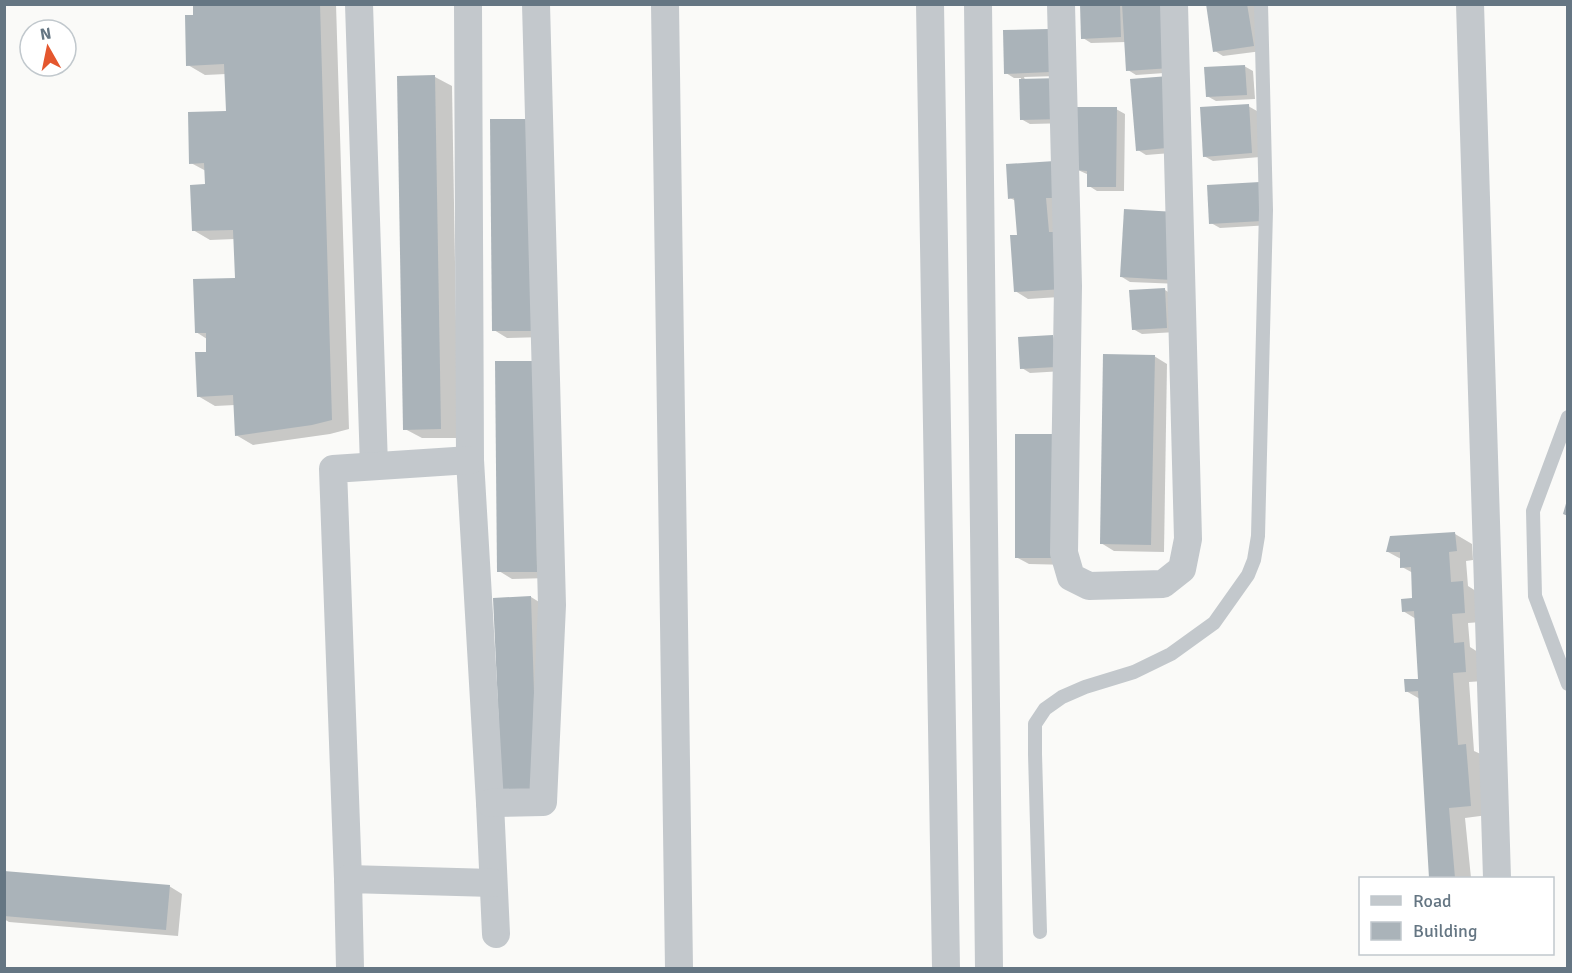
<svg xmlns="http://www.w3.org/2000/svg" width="1572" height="973" font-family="Signika,sans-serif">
<rect width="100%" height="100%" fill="#fafaf8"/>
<!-- shadow -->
<g fill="#0003">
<path d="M194,4H336L349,429L330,434L253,445L236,435L235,405L215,406L198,396L208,354L207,339L196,332L236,279L235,239L210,240L193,230L206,186V171L191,163L228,112L226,74L205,75L188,65L195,17Z"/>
<path d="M1081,4H1174L1179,72L1136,75L1128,70L1126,42L1091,43L1083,38Z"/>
<path d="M1208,4H1255L1262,51L1223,56L1215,51Z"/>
<path d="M1005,31L1058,76L1024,77L1025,80L1070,123L1030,124L1021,119V78H1014L1006,73Z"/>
<path d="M1244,66L1253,71L1255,99L1216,101L1207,96Z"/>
<path d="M435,77L452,86L458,438H422L405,429Z"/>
<path d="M1168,77L1184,152L1146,155L1138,150Z"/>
<path d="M1248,106L1257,111L1260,157L1213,161L1204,156Z"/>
<path d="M1116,109L1125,114L1124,191H1097L1089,186V175L1078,170Z"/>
<path d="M541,128L544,337L507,338L494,330Z"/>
<path d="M1055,162L1075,296L1028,299L1015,291L1018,236L1016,201L1010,198Z"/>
<path d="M1209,186L1271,225L1220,228L1211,223Z"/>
<path d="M1184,218L1180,284L1130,282L1122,277Z"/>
<path d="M1165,290L1173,295L1176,332L1142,334L1133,329Z"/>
<path d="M1053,336L1064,371L1030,373L1022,368Z"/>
<path d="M1154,356L1167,364L1164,552L1114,551L1101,543Z"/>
<path d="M496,363L549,578L512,579L499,571Z"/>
<path d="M1016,436L1071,565L1029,564L1016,557Z"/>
<path d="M1455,534L1472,544L1473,560L1466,561L1468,586L1479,593L1481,622L1468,623L1470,647L1481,654L1483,681L1469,682L1474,751L1483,755L1488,815L1465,818L1471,878H1431L1420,699L1406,691L1419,680L1416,619L1403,611L1414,599L1413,573L1402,567L1401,559L1388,552Z"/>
<path d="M531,597L544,605L547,701L504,792Z"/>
<path d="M4,872L169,886L182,894L178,936L9,922L4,919Z"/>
</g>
<!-- building -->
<g fill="#aab3b9">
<path d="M193,4H320L332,420L312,425L235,436L233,395L197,397L195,352H206V333H195L193,279L235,278L233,230L192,231L190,185L205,184L204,163L189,164L188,112L226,111L224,64L186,66L185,15H193Z"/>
<path d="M1080,4H1120L1121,37L1081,39Z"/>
<path d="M1122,4H1166L1171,68L1126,71Z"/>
<path d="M1206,4H1247L1254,46L1213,52Z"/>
<path d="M1049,29L1050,72L1004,74L1003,30Z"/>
<path d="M1245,65L1247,95L1206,97L1204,67Z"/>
<path d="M435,75L441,429L403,430L397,76Z"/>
<path d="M1169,76L1176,147L1136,151L1130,79Z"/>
<path d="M1062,78V119L1020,120L1019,79Z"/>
<path d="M1249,104L1252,153L1203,157L1200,107Z"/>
<path d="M1076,107H1117L1116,187H1087V171L1076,170Z"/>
<path d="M490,119H529L532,331H492Z"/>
<path d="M1055,161L1057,198H1046L1049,232H1059L1063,289L1014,292L1010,235H1017L1014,198L1008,199L1006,164Z"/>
<path d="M1260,182L1262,221L1209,224L1207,185Z"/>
<path d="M1124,209L1176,212L1172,280L1120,277Z"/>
<path d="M1165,288L1167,328L1132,330L1129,290Z"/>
<path d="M1053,335L1056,367L1020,369L1018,337Z"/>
<path d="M1103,354L1155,355L1151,545L1100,544Z"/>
<path d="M495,361H534L537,572H497Z"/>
<rect x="1015" y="434" width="43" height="124"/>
<path d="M1567,500H1568V516L1563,514Z"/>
<path d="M1455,532L1457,551L1449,552L1451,582L1463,581L1465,613L1452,614L1454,643L1464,642L1466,672L1453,673L1458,745L1466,744L1471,806L1449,808L1455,878H1429L1418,691L1405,692L1404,679H1418L1414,611L1402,612L1401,599L1412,598L1411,567L1400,568V552H1386L1390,536Z"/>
<path d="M531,596L534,693L532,791L502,793L493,598Z"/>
<path d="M4,871L170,885L166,930L4,916Z"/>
</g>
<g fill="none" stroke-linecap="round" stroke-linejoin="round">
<!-- lane -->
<g stroke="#c3c8cc" stroke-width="14">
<path d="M1568,417L1533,511L1535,596L1568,684"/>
<path d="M1040,932L1035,754V724L1045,709L1062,697L1085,687L1134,672L1171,654L1214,623L1248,575L1254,560L1258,536L1266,210L1261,4"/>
</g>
<!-- street -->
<g stroke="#c3c8cc" stroke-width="28">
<path d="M359,4L374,466"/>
<path d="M468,4L470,460L490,803L496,934"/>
<path d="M665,4L679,968"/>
<path d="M930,4L946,968"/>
<path d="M978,4L989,968"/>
<path d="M1061,4L1068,286L1064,553L1071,577L1089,586L1163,584L1182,569L1188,539L1174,4"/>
<path d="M1470,4L1497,878"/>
<path d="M490,803L543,802L552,605L536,4"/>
<path d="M348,879L333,469L470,460"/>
<path d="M350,968L348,879L493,883"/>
</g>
</g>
<!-- border -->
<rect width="1572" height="973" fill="none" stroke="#657683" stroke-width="12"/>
<!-- legend -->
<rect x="1359" y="877" width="195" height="78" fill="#ffffff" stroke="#c1c8cd" stroke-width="1.5"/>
<rect x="1371" y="896" width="30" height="9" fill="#c3c8cc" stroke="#c1c8cd" stroke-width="1.5"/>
<text x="1413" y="907" font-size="18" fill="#657683">Road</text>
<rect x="1371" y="922" width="30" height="18" fill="#aab3b9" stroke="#c1c8cd" stroke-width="1.5"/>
<text x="1413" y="937" font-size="18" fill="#657683">Building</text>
<!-- north arrow -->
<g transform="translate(48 48) rotate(351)"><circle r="28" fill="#ffffff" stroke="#c1c8cd" stroke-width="1.5"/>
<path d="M0-4.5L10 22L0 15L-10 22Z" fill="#e4572e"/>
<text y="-9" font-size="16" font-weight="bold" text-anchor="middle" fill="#657683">N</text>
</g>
</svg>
